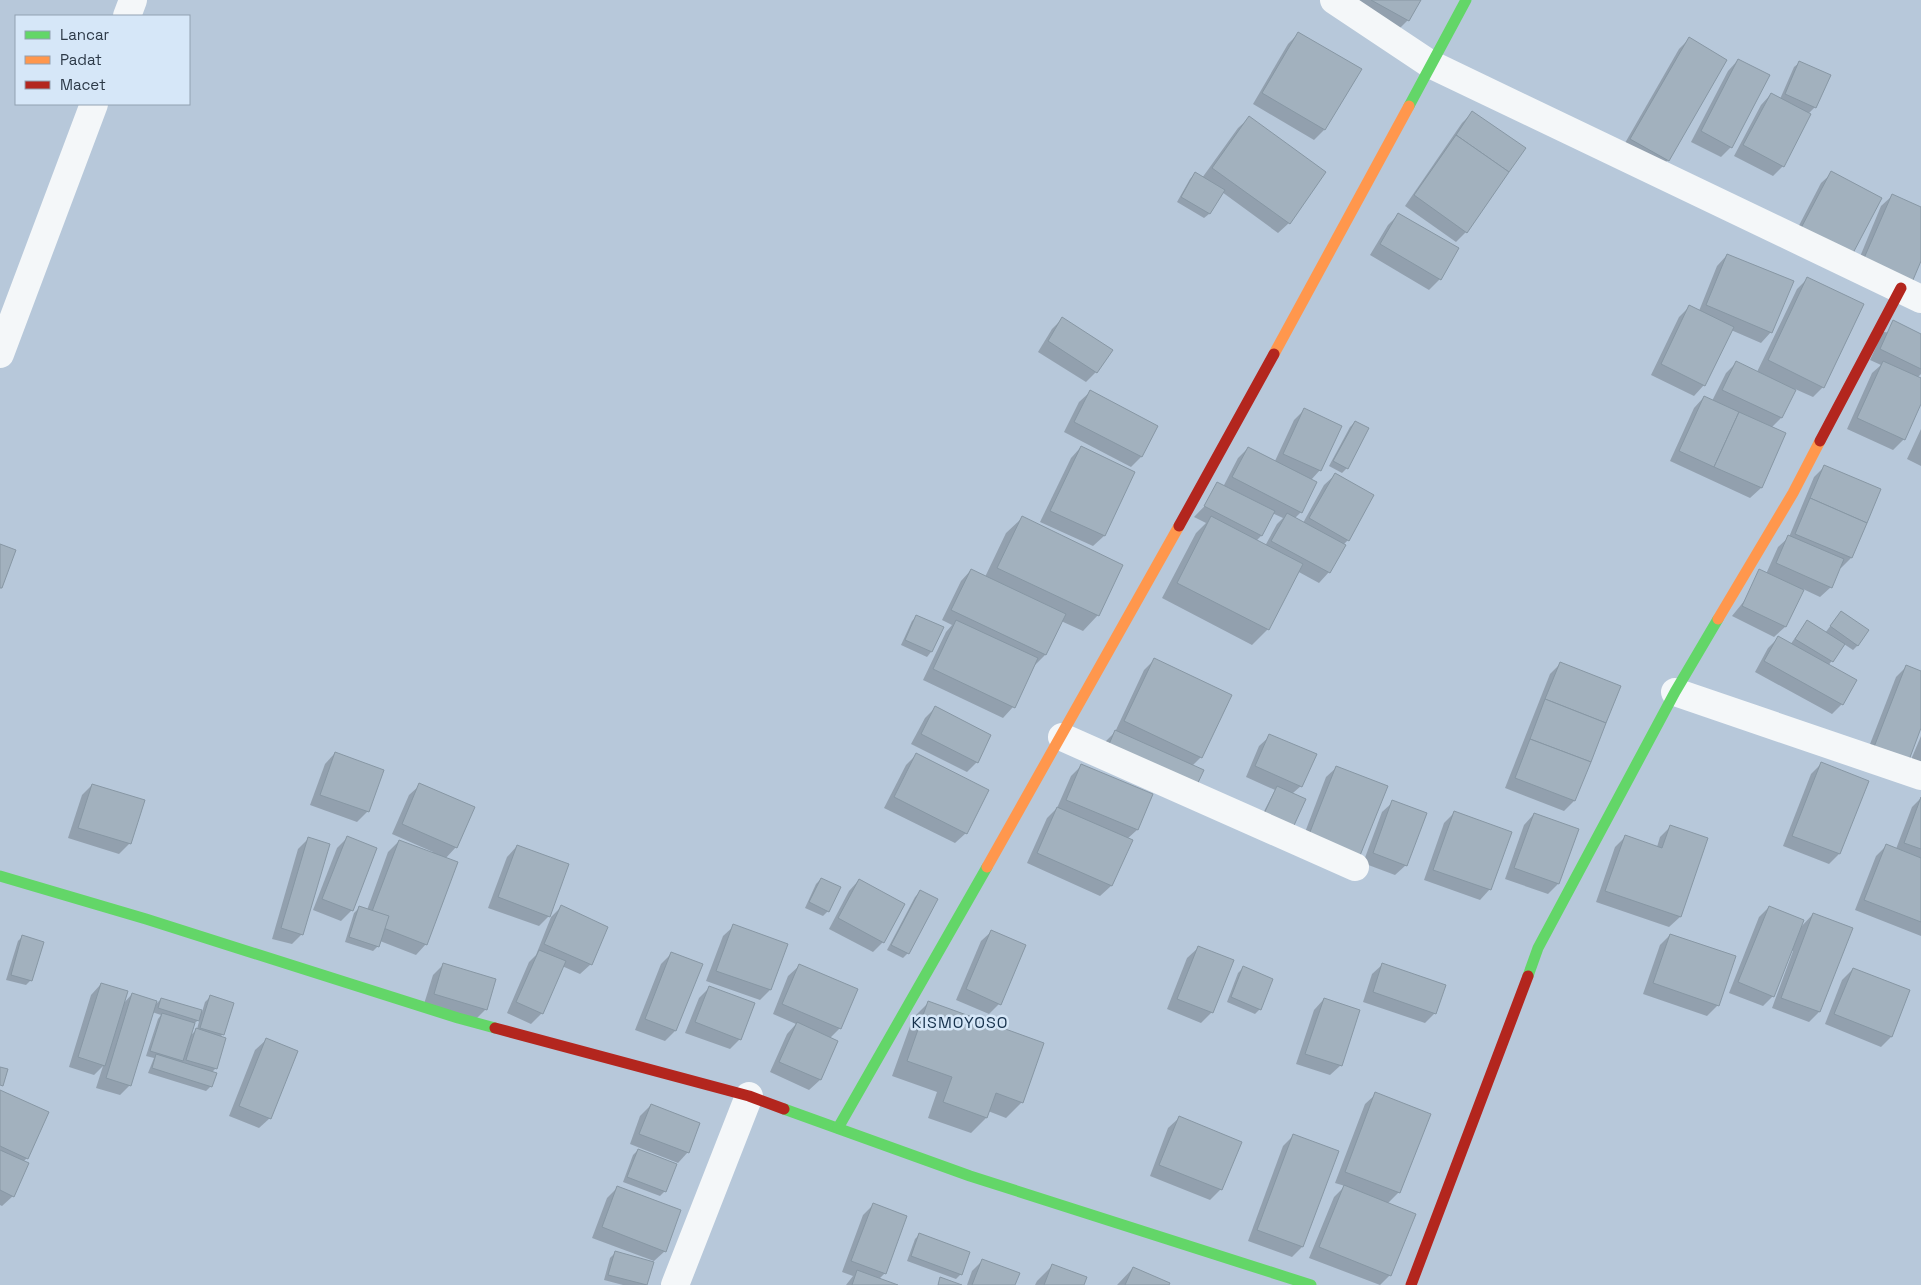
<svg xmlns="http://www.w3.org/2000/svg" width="1921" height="1285" font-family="'Space Grotesk',sans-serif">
<rect width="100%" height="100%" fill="#b7c8da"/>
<!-- shadow -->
<g fill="#0003" fill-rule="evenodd">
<path d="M1342,0H1419L1408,20L1398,30Z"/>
<path d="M1299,33L1324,130L1314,140L1253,104L1288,44Z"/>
<path d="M1689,39L1668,160L1658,170L1621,150L1679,49Z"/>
<path d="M1738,60L1731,147L1721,157L1691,142L1728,71Z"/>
<path d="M1799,63L1815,107L1808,114L1783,166L1773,176L1734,156L1761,105L1771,94L1780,99L1794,67Z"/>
<path d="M1472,113L1466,232L1456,242L1405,206L1462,123Z"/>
<path d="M1249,118L1289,223L1278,233L1222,192L1209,214L1204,218L1177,202L1190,179L1195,174L1202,178L1238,128Z"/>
<path d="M1832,173L1840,264L1792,239L1821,183Z"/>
<path d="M1892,196L1921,208V258L1852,276L1881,206Z"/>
<path d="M1398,215L1458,249L1440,279L1429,290L1370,255L1388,225Z"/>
<path d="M1727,255L1771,332L1761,343L1731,330L1704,385L1694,396L1651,375L1679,317L1690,306L1699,311L1717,266Z"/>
<path d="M1808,278L1823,387L1813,397L1795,389L1781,418L1771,428L1785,434L1761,488L1750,498L1670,461L1694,408L1704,397L1712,401L1726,373L1736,363L1757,372L1797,289Z"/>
<path d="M1062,319L1096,372L1086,382L1038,352L1052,329Z"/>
<path d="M1883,332L1921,335V374L1917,378L1921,380V400L1904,439L1893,450L1847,429L1872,373L1881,365L1870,360Z"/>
<path d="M1090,392L1157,427L1141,457L1131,467L1064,432L1079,402Z"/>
<path d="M1304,410L1320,470L1311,480L1301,512L1295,518L1303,523L1324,485L1335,475L1348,540L1343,545L1344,546L1329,572L1319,583L1297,571L1268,629L1252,645L1162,598L1196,533L1206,523L1194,517L1223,487L1238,458L1248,448L1275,461L1294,420ZM1272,513L1283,518L1277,524L1265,546L1256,541L1261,536Z"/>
<path d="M1355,422L1347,468L1342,473L1329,466L1350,427Z"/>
<path d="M1921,429V466L1907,459Z"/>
<path d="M1081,447L1134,472L1104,536L1093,546L1040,522L1071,458Z"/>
<path d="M1824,467L1851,558L1841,568L1839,567L1831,587L1820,597L1803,589L1785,627L1774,637L1732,616L1766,574L1778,547L1789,537L1814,477Z"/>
<path d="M1022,518L1098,615L1083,631L1061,621L1045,655L1035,665L1013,707L1003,718L923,680L946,632L952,625L942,620L961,581L971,570L985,577L1006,533Z"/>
<path d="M1841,612L1858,645L1853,650L1844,644L1828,666L1842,704L1832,714L1755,672L1768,648L1778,638L1790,645L1807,621L1825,633Z"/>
<path d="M917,616L931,652L927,657L901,645L912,621Z"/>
<path d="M1155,659L1201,757L1192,766L1105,742L1115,732L1144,670Z"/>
<path d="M1560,664L1574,801L1564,811L1505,788L1550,674Z"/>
<path d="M1907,666L1921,672V725L1865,757L1896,677Z"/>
<path d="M935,708L977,762L967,772L911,744L925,718Z"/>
<path d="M1270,736L1301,786L1258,823L1275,790L1246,777L1259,746Z"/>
<path d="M1921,736V775L1907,769Z"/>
<path d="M335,753L368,811L357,822L310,805L325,764Z"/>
<path d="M916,755L966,833L955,843L884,808L906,765Z"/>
<path d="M1821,764L1839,854L1829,864L1783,846L1811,774Z"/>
<path d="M1082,765L1151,795L1137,830L1127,839L1131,841L1111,886L1100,896L1027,863L1047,818L1057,808L1071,776Z"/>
<path d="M1337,767L1358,857L1299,848L1326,777Z"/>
<path d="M92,785L130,843L119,854L68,838L82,795Z"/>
<path d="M420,785L456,847L445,859L426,944L416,955L380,941L378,946L373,951L345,942L354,913L359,908L367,910L388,852L399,841L432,854L433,852L392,834L409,795Z"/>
<path d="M1921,798V936L1855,910L1876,856L1887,845L1896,849L1912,807Z"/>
<path d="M1393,802L1406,865L1395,875L1363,863L1382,812Z"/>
<path d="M1454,813L1490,889L1480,900L1424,880L1444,823Z"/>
<path d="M1534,814L1558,884L1548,894L1505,879L1524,825Z"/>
<path d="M1671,826L1680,917L1669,927L1596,902L1615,847L1625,837L1657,847L1660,837Z"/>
<path d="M347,838L352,910L341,921L313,910L337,848Z"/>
<path d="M308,839L302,934L292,944L272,939L298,849Z"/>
<path d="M517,846L549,916L539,926L488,908L507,857Z"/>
<path d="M821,879L828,911L823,916L805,908L816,884Z"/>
<path d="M859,880L883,942L873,952L829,929L849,891Z"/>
<path d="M920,892L908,953L903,958L887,950L915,897Z"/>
<path d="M561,907L591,964L580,974L562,966L542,1013L531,1024L507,1013L529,962L536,955L551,917Z"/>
<path d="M1769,907L1800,928L1813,914L1851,929L1819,1012L1809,1022L1772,1008L1793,951L1791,950L1773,996L1763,1006L1729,993L1759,917Z"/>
<path d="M734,926L770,990L760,1000L706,981L723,936Z"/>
<path d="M992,931L999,1004L989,1014L956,1000L981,941Z"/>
<path d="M1670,935L1718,1005L1707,1016L1643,994L1660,945Z"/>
<path d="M23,936L31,980L26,985L6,980L18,941Z"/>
<path d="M1198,948L1212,1012L1201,1023L1167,1009L1187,958Z"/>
<path d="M672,953L675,1031L665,1041L635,1030L661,964Z"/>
<path d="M1383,964L1435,1013L1425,1023L1363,1002L1372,974Z"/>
<path d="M443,965L486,1009L476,1019L424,1004L433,975Z"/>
<path d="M799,966L840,1028L830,1038L837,1041L820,1080L809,1090L770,1072L787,1034L796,1024L773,1014L788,976Z"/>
<path d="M1243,968L1260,1009L1255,1014L1227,1002L1238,973Z"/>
<path d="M1853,969L1891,1037L1881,1047L1825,1024L1842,980Z"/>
<path d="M101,984L123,1004L132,994L154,1006L161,999L202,1012L205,1002L210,997L223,1034L220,1037L216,1068L211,1073V1086L206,1091L148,1073L154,1058L146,1056L158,1019L161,1015L152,1012L130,1085L120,1095L96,1088L103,1066L94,1075L69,1067L91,995ZM200,1018L197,1029L190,1036L193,1025Z"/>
<path d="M709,988L740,1039L730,1049L685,1033L699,998Z"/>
<path d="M1324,999L1341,1065L1330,1075L1296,1064L1314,1010Z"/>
<path d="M928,1003L1022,1102L1006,1118L988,1111L986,1118L971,1133L928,1118L937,1092L892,1076L913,1018Z"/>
<path d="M266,1040L270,1118L259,1128L229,1116L255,1050Z"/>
<path d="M0,1091L27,1158L23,1162L13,1196L2,1206L0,1205Z"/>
<path d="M1376,1094L1399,1192L1387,1204L1390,1275L1380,1285L1309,1258L1334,1197L1345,1186L1335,1183L1365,1104Z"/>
<path d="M651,1105L688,1152L678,1163L630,1144L640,1116Z"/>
<path d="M1179,1118L1221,1189L1210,1200L1150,1176L1168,1128Z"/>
<path d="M1293,1136L1302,1247L1292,1257L1248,1241L1283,1146Z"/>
<path d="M638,1150L665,1191L660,1196L623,1182L633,1155Z"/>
<path d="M617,1188L665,1251L654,1261L592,1238L607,1198Z"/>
<path d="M874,1204L906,1216L885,1273L879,1279L894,1285H846L853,1276L842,1272L863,1215Z"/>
<path d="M920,1234L961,1274L956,1279L907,1261L915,1239Z"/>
<path d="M615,1253L652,1263L646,1285H623L604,1280L610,1258Z"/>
<path d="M983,1260L1014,1285H967L972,1271Z"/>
<path d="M1052,1266L1083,1285H1035L1037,1281Z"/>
<path d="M1133,1268L1168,1285H1117Z"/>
</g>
<!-- building -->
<g fill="#a2b1be" stroke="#8797a4">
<path d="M1371,0H1421L1409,21Z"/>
<path d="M1298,32L1362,69L1325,130L1262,93Z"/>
<path d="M1689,37L1727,60L1669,161L1630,139Z"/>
<path d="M1738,59L1770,75L1732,148L1701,131Z"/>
<path d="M1799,61L1831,75L1816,108L1785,94Z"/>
<path d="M1771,93L1811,114L1784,167L1743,145Z"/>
<path d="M1472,111L1526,148L1509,172L1456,135Z"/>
<path d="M1249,116L1326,172L1290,224L1212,168Z"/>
<path d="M1456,135L1509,172L1467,233L1414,195Z"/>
<path d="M1831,171L1882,198L1852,255L1801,228Z"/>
<path d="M1195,172L1225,190L1210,214L1181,197Z"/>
<path d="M1892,194L1921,207V261L1910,287L1861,265Z"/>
<path d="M1398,213L1459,248L1441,280L1380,244Z"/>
<path d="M1727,254L1794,281L1772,333L1706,305Z"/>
<path d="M1807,277L1864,304L1824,388L1768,360Z"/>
<path d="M1689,305L1734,327L1705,386L1661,364Z"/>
<path d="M1062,317L1113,350L1097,373L1048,341Z"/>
<path d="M1893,320L1921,334V369L1880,349Z"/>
<path d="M1736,361L1796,390L1782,418L1722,390Z"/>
<path d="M1883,361L1921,378V404L1905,440L1857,418Z"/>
<path d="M1090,390L1158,426L1142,457L1074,422Z"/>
<path d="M1704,396L1739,412L1714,467L1679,451Z"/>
<path d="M1304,408L1342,426L1321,471L1283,454Z"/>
<path d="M1739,412L1786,433L1762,488L1714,467Z"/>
<path d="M1355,421L1369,428L1348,469L1333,461Z"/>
<path d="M1081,446L1135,472L1105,536L1050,511Z"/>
<path d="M1248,447L1317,482L1302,513L1232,477Z"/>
<path d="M1824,465L1881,489L1867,523L1810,498Z"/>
<path d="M1335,473L1374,495L1349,541L1309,518Z"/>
<path d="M1217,482L1275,511L1262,536L1204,506Z"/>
<path d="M1810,498L1867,523L1852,558L1795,534Z"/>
<path d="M1287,513L1346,545L1330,573L1271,541Z"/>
<path d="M1022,516L1123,565L1099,616L997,568Z"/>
<path d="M1211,516L1303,564L1269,630L1177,583Z"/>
<path d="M1788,535L1844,559L1832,588L1776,563Z"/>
<path d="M0,544L16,550L2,588H0Z"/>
<path d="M971,569L1066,614L1046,655L951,610Z"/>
<path d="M1759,569L1804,590L1786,627L1742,606Z"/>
<path d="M1841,611L1869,630L1858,646L1830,626Z"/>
<path d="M916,615L944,627L932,652L905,640Z"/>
<path d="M956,620L1038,658L1015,708L933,669Z"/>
<path d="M1807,620L1845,644L1833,662L1795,639Z"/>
<path d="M1778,636L1857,680L1843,705L1764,661Z"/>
<path d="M1154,658L1232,695L1202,758L1124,721Z"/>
<path d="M1560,662L1621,686L1606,723L1545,699Z"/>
<path d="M1906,665L1921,671V728L1909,760L1874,747Z"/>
<path d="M1545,699L1606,723L1591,762L1530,739Z"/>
<path d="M935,706L991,735L978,763L921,734Z"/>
<path d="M1115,730L1204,770L1195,789L1107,749Z"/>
<path d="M1269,734L1317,754L1302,787L1255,766Z"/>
<path d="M1530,739L1591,762L1575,801L1515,778Z"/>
<path d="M335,752L384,770L369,812L320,795Z"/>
<path d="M916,753L989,790L967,834L894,797Z"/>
<path d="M1821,762L1869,781L1840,854L1792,836Z"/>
<path d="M1081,764L1153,794L1138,830L1066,800Z"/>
<path d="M1336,766L1388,786L1359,858L1308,837Z"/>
<path d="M419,783L475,807L457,848L402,824Z"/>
<path d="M92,784L145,800L131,844L78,828Z"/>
<path d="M1277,786L1306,799L1291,832L1262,818Z"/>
<path d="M1921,797V849L1904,843Z"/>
<path d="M1392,800L1427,813L1407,866L1373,853Z"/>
<path d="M1057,807L1133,840L1112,886L1037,853Z"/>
<path d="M1454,811L1512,832L1491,890L1433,870Z"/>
<path d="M1534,813L1579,829L1559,884L1514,868Z"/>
<path d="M1670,825L1708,838L1681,917L1605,891L1625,835L1662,848Z"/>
<path d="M347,836L377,848L353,911L322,899Z"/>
<path d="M308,837L330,844L303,935L281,928Z"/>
<path d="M399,840L458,862L427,945L368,922Z"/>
<path d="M1886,844L1921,858V922L1864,900Z"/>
<path d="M517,845L569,864L550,917L498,897Z"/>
<path d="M821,878L841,887L829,912L809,902Z"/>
<path d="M859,879L905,904L884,943L838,918Z"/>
<path d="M920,890L938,899L909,954L891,945Z"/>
<path d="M561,905L608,927L592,965L544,944Z"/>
<path d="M359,906L389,916L379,947L349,937Z"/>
<path d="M1769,906L1804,920L1774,997L1738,982Z"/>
<path d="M1813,913L1853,928L1820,1012L1781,998Z"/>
<path d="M733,924L788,944L771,990L716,971Z"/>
<path d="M991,930L1026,945L1001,1005L966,989Z"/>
<path d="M1670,934L1736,956L1719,1006L1653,983Z"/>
<path d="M22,935L44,942L32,981L11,975Z"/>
<path d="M1198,946L1234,960L1213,1013L1177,999Z"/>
<path d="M539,950L566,961L543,1014L516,1002Z"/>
<path d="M671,952L703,964L676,1031L645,1019Z"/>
<path d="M443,963L496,979L487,1010L434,994Z"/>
<path d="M1382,963L1446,985L1436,1014L1373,992Z"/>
<path d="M799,964L858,989L841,1029L782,1004Z"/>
<path d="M1243,966L1273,979L1261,1010L1231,997Z"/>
<path d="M1853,968L1910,990L1892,1037L1834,1014Z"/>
<path d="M101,983L128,991L105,1066L78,1057Z"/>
<path d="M709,986L755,1003L741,1040L695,1022Z"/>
<path d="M132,993L157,1001L131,1086L106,1078Z"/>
<path d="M210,995L234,1003L224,1035L200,1028Z"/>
<path d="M161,998L202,1010L199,1021L158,1008Z"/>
<path d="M1324,998L1360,1010L1342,1066L1305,1054Z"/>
<path d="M928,1001L1044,1043L1023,1103L996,1093L987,1118L943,1102L952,1077L907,1061Z"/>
<path d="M162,1013L195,1023L183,1061L150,1051Z"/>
<path d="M797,1022L838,1041L821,1080L779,1062Z"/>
<path d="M196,1028L226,1038L217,1069L186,1060Z"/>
<path d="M266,1038L298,1051L271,1119L239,1106Z"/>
<path d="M156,1054L217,1073L212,1087L152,1068Z"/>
<path d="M0,1067L8,1069L3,1086L0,1085Z"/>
<path d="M0,1090L49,1112L28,1159L0,1146Z"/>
<path d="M1375,1092L1431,1114L1400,1193L1345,1172Z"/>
<path d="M651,1104L700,1123L689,1153L639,1134Z"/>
<path d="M1179,1116L1242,1142L1222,1190L1159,1165Z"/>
<path d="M1293,1134L1339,1151L1303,1247L1257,1230Z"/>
<path d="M638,1149L677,1164L666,1192L627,1177Z"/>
<path d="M0,1150L29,1163L14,1197L0,1190Z"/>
<path d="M1344,1185L1416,1214L1391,1276L1319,1247Z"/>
<path d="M617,1186L681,1210L666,1252L602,1227Z"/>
<path d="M873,1203L907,1216L886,1274L851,1261Z"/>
<path d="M919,1233L970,1252L962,1275L911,1256Z"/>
<path d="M615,1251L654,1262L647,1285L608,1275Z"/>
<path d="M982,1259L1020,1273L1015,1285H972Z"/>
<path d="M1052,1264L1087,1277L1084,1285H1044Z"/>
<path d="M1133,1267L1170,1283L1169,1285H1125Z"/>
<path d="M857,1270L898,1285H852Z"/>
<path d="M940,1277L962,1285H938Z"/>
</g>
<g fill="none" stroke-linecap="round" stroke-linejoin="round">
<!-- street -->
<g stroke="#f4f7f9" stroke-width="28">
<path d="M1334,0L1430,64L1921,299"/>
<path d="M127,16L133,0"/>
<path d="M0,354L94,104"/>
<path d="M1675,692L1921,776"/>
<path d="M1062,737L1355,867"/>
<path d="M675,1285L749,1096"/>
</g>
<!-- fast -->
<g stroke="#63d668" stroke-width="11">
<path d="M1409,106L1466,0"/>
<path d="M0,876L146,919L458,1018L495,1028"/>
<path d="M1528,976L1538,948L1675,692L1718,619"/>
<path d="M784,1109L970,1176L1311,1285"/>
<path d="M838,1128L987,867"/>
</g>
<!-- slow -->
<g stroke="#ff974d" stroke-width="11">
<path d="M1274,354L1409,106"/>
<path d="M1718,619L1793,493L1820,441"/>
<path d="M987,867L1179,526"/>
</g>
<!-- jam -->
<g stroke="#b3261e" stroke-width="11">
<path d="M1820,441L1901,288"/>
<path d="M1179,526L1274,354"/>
<path d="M495,1028L749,1096L784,1109"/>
<path d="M1411,1285L1528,976"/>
</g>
</g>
<g text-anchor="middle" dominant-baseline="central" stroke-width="5" stroke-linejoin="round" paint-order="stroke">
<!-- quarter labels -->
<g font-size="16" letter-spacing="1" fill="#16314c" stroke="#d6e7f8">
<text x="960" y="1022">KISMOYOSO</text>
</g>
</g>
<!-- legend -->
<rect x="15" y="15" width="175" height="90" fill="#d6e7f8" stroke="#92a1b1"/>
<rect x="25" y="31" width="25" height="8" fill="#63d668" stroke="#92a1b1"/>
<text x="60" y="40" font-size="15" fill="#2c3947">Lancar</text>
<rect x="25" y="56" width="25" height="8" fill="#ff974d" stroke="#92a1b1"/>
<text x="60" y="65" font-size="15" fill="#2c3947">Padat</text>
<rect x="25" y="81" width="25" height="8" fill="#b3261e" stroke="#92a1b1"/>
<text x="60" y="90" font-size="15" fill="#2c3947">Macet</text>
</svg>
